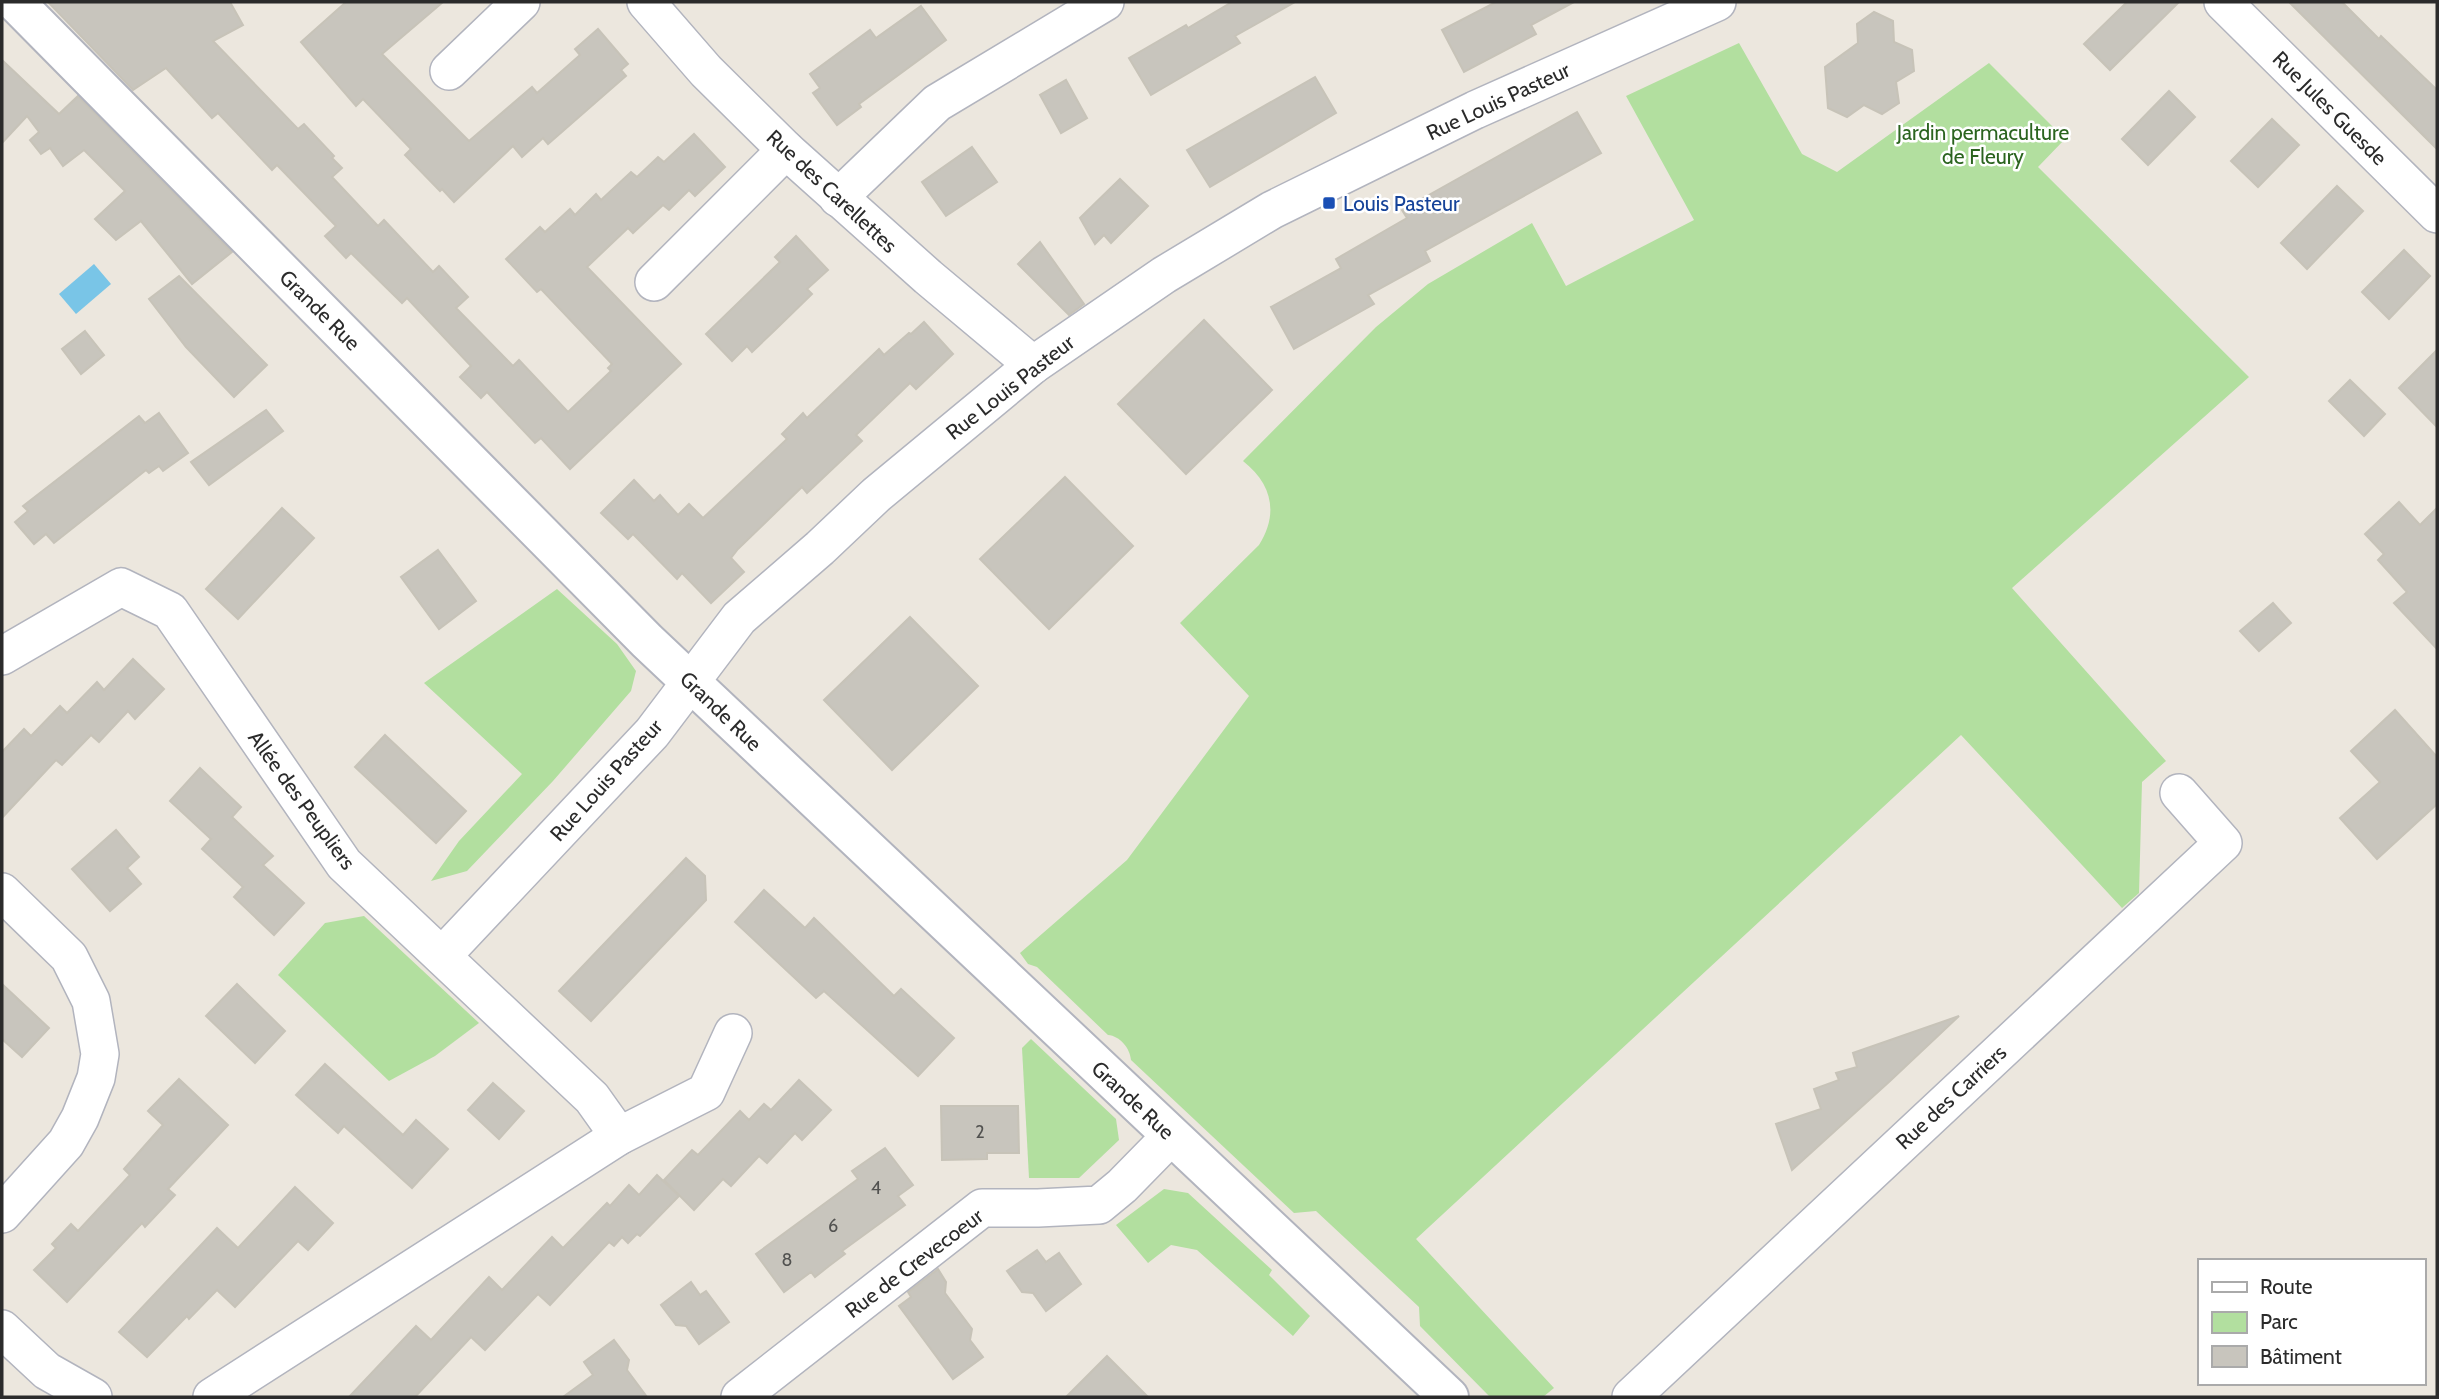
<svg xmlns="http://www.w3.org/2000/svg" width="2439" height="1399" font-family="Cabin,sans-serif">
<rect width="100%" height="100%" fill="#ece7de"/>
<!-- green -->
<g fill="#b2df9f">
<path d="M1739,43L1802,154L1837,172L1989,63L2065,139L2038,167L2249,377L2012,588L2166,761L2142,782L2139,893L2122,908L1961,735L1416,1239L1554,1388L1543,1397H1490L1420,1326L1419,1307L1316,1211L1294,1213L1131,1060C1130,1048 1120,1036 1108,1035L1037,967L1028,964L1020,953L1127,860L1249,696L1180,623L1259,545C1279,513 1272,484 1243,461L1376,327L1428,284L1532,223L1566,286L1694,220L1626,96Z"/>
<path d="M557,589L617,644L636,671L631,691L553,781L467,871L431,881L459,841L522,774L424,683Z"/>
<path d="M364,916L479,1023L435,1056L389,1081L278,975L325,923Z"/>
<path d="M1031,1039L1116,1119L1119,1140L1079,1178H1029L1022,1048Z"/>
<path d="M1164,1189L1188,1193L1272,1270L1269,1275L1310,1316L1293,1336L1197,1250L1171,1245L1148,1263L1116,1225Z"/>
</g>
<!-- water -->
<path fill="#79c5e7" d="M94,264L111,284L76,314L59,294Z"/>
<!-- building -->
<g fill="#c8c5bd" stroke="#c7c3b8" stroke-width="2">
<path d="M48,2H230L243,25L213,41L298,129L304,124L334,156L332,158L342,168L332,177L378,226L384,220L433,272L439,266L468,297L456,308L513,366L519,360L568,412L611,371L608,368L612,364L541,289L537,292L506,259L540,227L545,232L570,209L575,215L596,194L601,200L631,172L637,177L658,157L664,162L694,134L725,167L695,196L689,190L669,210L663,205L633,233L628,228L587,267L681,364L570,469L541,438L535,443L487,392L481,398L460,377L471,366L407,298L402,303L351,253L346,258L325,236L336,226L277,165L272,170L218,113L212,118L166,68L133,90Z"/>
<path d="M346,2H443L382,54L469,141L532,87L537,93L580,55L575,49L598,29L628,64L621,70L626,76L548,144L543,138L522,157L513,146L454,202L442,189L440,191L405,155L411,149L363,99L356,106L301,42Z"/>
<path d="M1232,2H1295L1235,36L1240,43L1151,95L1129,58L1186,25L1188,28Z"/>
<path d="M1496,2H1574L1531,25L1536,34L1464,72L1442,30Z"/>
<path d="M2127,2H2179L2110,70L2084,44Z"/>
<path d="M2289,2H2342L2379,39L2381,36L2437,90V149Z"/>
<path d="M921,6L946,40L859,104L861,107L837,125L813,93L820,88L810,74L870,30L876,38Z"/>
<path d="M1874,12L1893,21L1894,42L1912,50L1914,71L1896,82L1899,103L1882,114L1864,105L1847,117L1828,108L1825,67L1858,43L1857,24Z"/>
<path d="M2,60L59,114L78,96L232,252L192,284L141,221L116,240L95,219L125,191L84,150L63,166L50,148L41,154L30,140L39,132L27,116L2,143Z"/>
<path d="M1315,77L1336,113L1210,187L1187,150Z"/>
<path d="M1066,80L1087,118L1061,133L1040,95Z"/>
<path d="M2169,91L2195,117L2148,165L2122,139Z"/>
<path d="M1577,112L1601,153L1425,251L1430,261L1368,295L1374,304L1294,349L1271,307L1341,268L1336,259L1407,218L1402,210Z"/>
<path d="M2272,119L2299,145L2258,187L2231,161Z"/>
<path d="M972,147L997,182L946,216L922,182Z"/>
<path d="M1120,179L1148,206L1111,243L1104,235L1095,244L1080,218Z"/>
<path d="M2337,186L2363,211L2307,269L2281,243Z"/>
<path d="M796,236L828,270L807,289L812,294L775,330L752,352L747,346L732,361L706,334L780,262L775,257Z"/>
<path d="M1040,242L1084,304L1069,315L1018,264Z"/>
<path d="M2404,250L2430,276L2389,319L2362,292Z"/>
<path d="M179,276L267,365L234,397L186,347L149,299Z"/>
<path d="M1204,320L1272,390L1186,474L1118,404Z"/>
<path d="M924,322L953,354L916,389L910,383L856,435L862,441L807,493L802,487L738,549L731,558L744,572L711,603L682,573L677,579L633,534L628,539L601,513L634,480L654,501L660,495L678,515L689,504L703,518L787,439L782,434L803,413L807,418L879,349L884,355L909,333L911,334Z"/>
<path d="M85,331L104,355L81,374L62,349Z"/>
<path d="M2437,350V427L2399,388Z"/>
<path d="M2350,380L2385,414L2364,436L2329,401Z"/>
<path d="M266,410L283,431L209,485L191,462Z"/>
<path d="M159,413L188,453L163,471L159,466L149,473L146,470L54,543L46,534L34,544L15,522L28,511L23,506L139,416L145,423Z"/>
<path d="M1065,477L1133,546L1049,629L980,559Z"/>
<path d="M2399,502L2420,525L2437,508V649L2394,603L2407,592L2378,560L2384,554L2365,534Z"/>
<path d="M282,508L314,538L238,619L206,589Z"/>
<path d="M438,550L476,601L439,629L401,577Z"/>
<path d="M2273,603L2291,623L2259,651L2240,631Z"/>
<path d="M910,617L978,686L892,770L824,700Z"/>
<path d="M133,659L164,689L135,719L128,711L99,742L91,735L62,765L56,760L2,818V752L24,729L31,736L60,706L67,713L97,682L104,690Z"/>
<path d="M2395,710L2437,757V804L2377,859L2340,818L2380,782L2351,751Z"/>
<path d="M385,735L466,811L436,843L355,767Z"/>
<path d="M200,768L241,807L232,817L273,856L263,865L304,903L274,935L234,897L243,887L202,849L211,839L170,801Z"/>
<path d="M116,830L139,857L127,868L141,884L110,911L72,869Z"/>
<path d="M686,858L705,876L706,900L591,1021L559,991Z"/>
<path d="M764,890L805,928L814,918L894,996L901,989L954,1038L918,1076L824,991L816,998L735,922Z"/>
<path d="M2,984L49,1028L22,1057L2,1039Z"/>
<path d="M237,984L285,1031L255,1063L206,1016Z"/>
<path d="M1959,1016L1890,1081L1792,1170L1776,1124L1821,1109L1814,1089L1839,1080L1836,1073L1857,1067L1853,1053Z"/>
<path d="M325,1064L403,1135L416,1120L448,1149L412,1188L344,1126L338,1133L296,1095Z"/>
<path d="M179,1079L228,1125L168,1189L175,1195L145,1227L142,1223L67,1302L34,1270L56,1248L52,1244L71,1224L78,1231L130,1175L124,1169L163,1125L148,1111Z"/>
<path d="M799,1080L831,1110L802,1140L795,1133L767,1163L759,1156L731,1186L723,1179L694,1210L664,1180L692,1150L698,1155L740,1111L749,1120L764,1104L771,1110Z"/>
<path d="M493,1083L524,1111L499,1139L468,1110Z"/>
<path d="M941,1106H1018L1019,1153H987V1159L942,1160Z"/>
<path d="M885,1148L913,1185L898,1196L905,1205L842,1251L845,1254L829,1266L815,1277L811,1272L784,1292L756,1254L858,1179L852,1171Z"/>
<path d="M657,1175L679,1196L640,1236L637,1234L628,1243L622,1237L614,1246L609,1242L550,1305L538,1294L485,1350L471,1337L415,1397H349L416,1326L431,1340L489,1277L502,1290L552,1237L563,1248L607,1203L610,1206L629,1185L639,1195Z"/>
<path d="M295,1187L333,1223L308,1250L298,1241L235,1307L217,1290L189,1319L187,1316L147,1357L119,1332L217,1228L238,1248Z"/>
<path d="M1037,1250L1046,1262L1059,1253L1081,1284L1046,1311L1033,1293L1022,1292L1007,1271Z"/>
<path d="M938,1269L946,1282L945,1293L972,1329L970,1340L983,1357L953,1379L899,1306L911,1297L908,1292Z"/>
<path d="M691,1282L700,1295L706,1291L729,1322L699,1344L686,1326L676,1325L661,1305Z"/>
<path d="M614,1340L629,1360L627,1370L647,1397H563L593,1375L584,1362Z"/>
<path d="M1107,1356L1148,1397H1066Z"/>
</g>
<g fill="none" stroke-linecap="round" stroke-linejoin="round">
<defs>
<g id="street">
<path d="M646,2L706,71L786,150L928,277L1033,365"/>
<path d="M2223,2L2437,214"/>
<path d="M449,71L521,2"/>
<path d="M838,198L937,103L1105,2"/>
<path d="M654,282L786,150"/>
<path d="M2,656L121,587L170,611L344,864L592,1098L619,1136"/>
<path d="M2,892L69,957L91,1001L100,1054L96,1078L80,1118L66,1143L2,1214"/>
<path d="M442,956L652,733L739,618L820,548L876,495L1033,365L1164,275L1272,210L1475,110L1717,2"/>
<path d="M2,1329L47,1371L93,1397"/>
<path d="M212,1397L619,1136L706,1092L733,1033"/>
<path d="M740,1397L982,1208H1038L1099,1205L1122,1186L1171,1136"/>
<path d="M1631,1397L2223,843L2179,793"/>
</g>
<path id="secondary" d="M15,2L647,641L1449,1397"/>
</defs>
<!-- street casing -->
<use href="#street" stroke="#b2b4be" stroke-width="40"/>
<!-- secondary casing -->
<use href="#secondary" stroke="#b2b4be" stroke-width="42"/>
<!-- street -->
<use href="#street" stroke="#fff" stroke-width="37"/>
<!-- secondary -->
<use href="#secondary" stroke="#fff" stroke-width="38"/>
</g>
<!-- markers -->
<rect fill="#1a4fb4" stroke="#fff" stroke-width="2.5" x="1322" y="196" width="14" height="14" rx="3.5"/>
<g text-anchor="middle" dominant-baseline="central" stroke-width="5" stroke-linejoin="round" paint-order="stroke">
<!-- number labels -->
<g font-size="18" fill="#525250">
<text x="980" y="1132">2</text>
<text x="876" y="1188">4</text>
<text x="833" y="1226">6</text>
<text x="787" y="1260">8</text>
</g>
<!-- street labels -->
<g font-size="21" fill="#2b2b2b" stroke="#fff">
<text transform="translate(1498 101) rotate(-25)">Rue Louis Pasteur</text>
<text transform="translate(2330 108) rotate(45)">Rue Jules Guesde</text>
<text transform="translate(832 191) rotate(43)">Rue des Carellettes</text>
<text transform="translate(320 310) rotate(45)">Grande Rue</text>
<text transform="translate(1010 387) rotate(-38)">Rue Louis Pasteur</text>
<text transform="translate(721 711) rotate(44)">Grande Rue</text>
<text transform="translate(606 780) rotate(-48)">Rue Louis Pasteur</text>
<text transform="translate(302 800) rotate(54)">Allée des Peupliers</text>
<text transform="translate(1951 1097) rotate(-43)">Rue des Carriers</text>
<text transform="translate(1133 1100) rotate(43)">Grande Rue</text>
<text transform="translate(914 1263) rotate(-37)">Rue de Crevecoeur</text>
</g>
<!-- park labels -->
<g font-size="21" fill="#2b641f" stroke="#fff">
<text x="1983" y="132">Jardin permaculture<tspan x="1983" dy="24">de Fleury</tspan></text>
</g>
<!-- transit labels -->
<g font-size="21" fill="#164399" stroke="#fff" text-anchor="start">
<text x="1343" y="203">Louis Pasteur</text>
</g>
</g>
<!-- border -->
<rect width="2439" height="1399" fill="none" stroke="#2b2b2b" stroke-width="7"/>
<!-- legend -->
<rect x="2198" y="1259" width="228" height="126" fill="#ffffff" stroke="#aaaaaa" stroke-width="2"/>
<rect x="2212" y="1282" width="35" height="10" fill="#ffffff" stroke="#aaaaaa" stroke-width="2"/>
<text x="2260" y="1294" font-size="21" fill="#2b2b2b">Route</text>
<rect x="2212" y="1312" width="35" height="21" fill="#b2df9f" stroke="#aaaaaa" stroke-width="2"/>
<text x="2260" y="1329" font-size="21" fill="#2b2b2b">Parc</text>
<rect x="2212" y="1346" width="35" height="21" fill="#c8c5bd" stroke="#aaaaaa" stroke-width="2"/>
<text x="2260" y="1364" font-size="21" fill="#2b2b2b">Bâtiment</text>
</svg>
